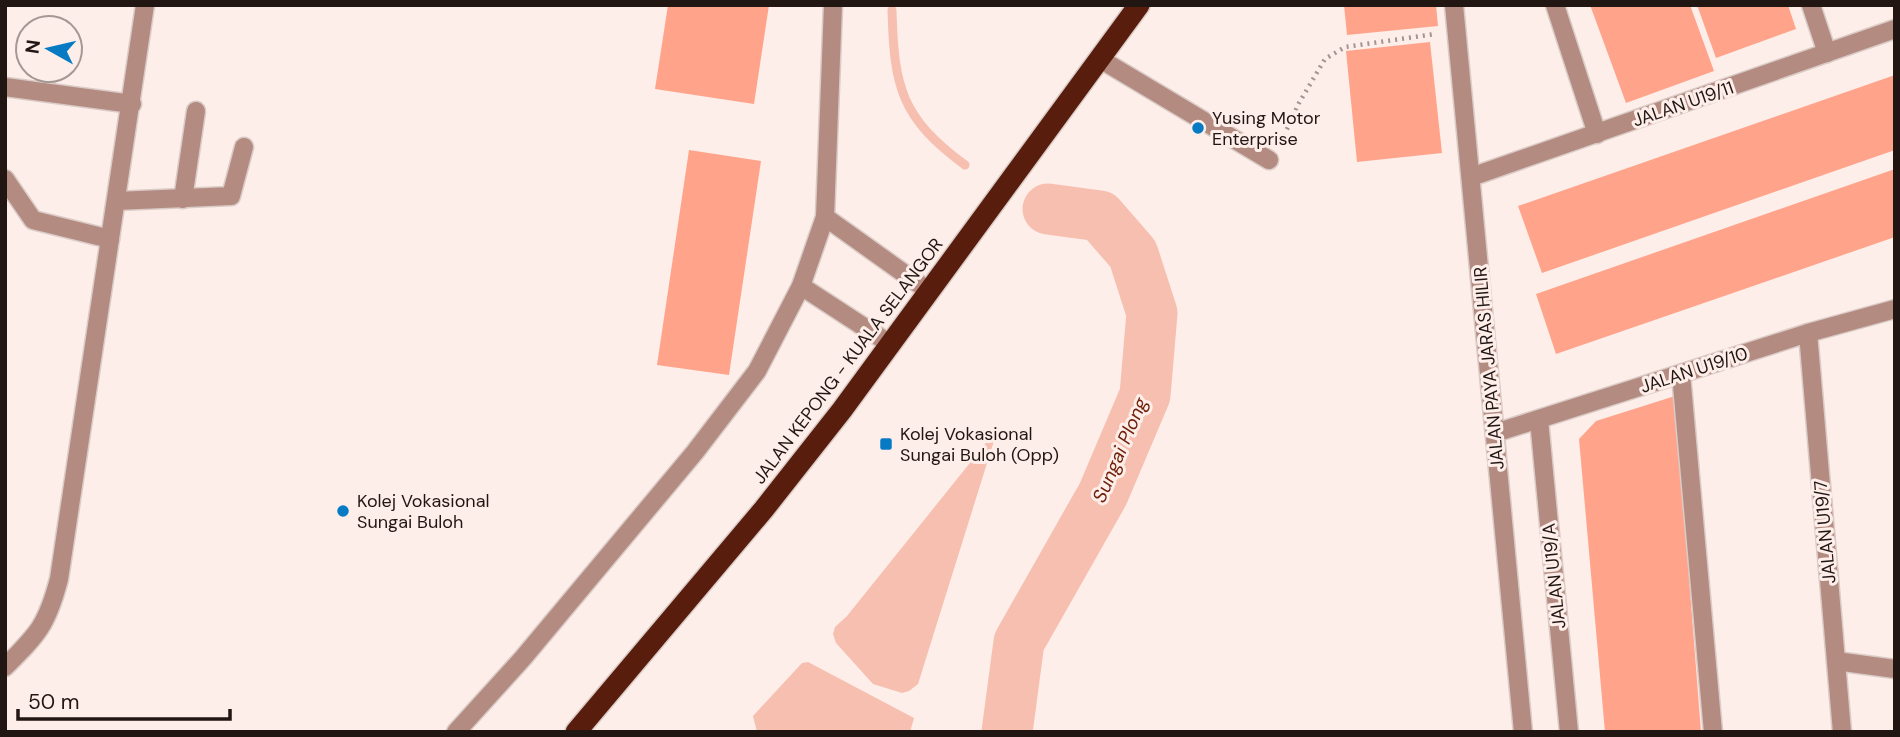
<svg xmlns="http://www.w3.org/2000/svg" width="1900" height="737" font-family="'DM Sans',sans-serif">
<rect width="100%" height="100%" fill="#fdeeea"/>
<!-- water -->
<g fill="#f7bfaf">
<path d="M998,428L918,684L909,691L902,693L873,684L836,643L833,634L835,627L847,616Z"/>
<path d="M808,662L914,718L910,732H757L753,716L802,663Z"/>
</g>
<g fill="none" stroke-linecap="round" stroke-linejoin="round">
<!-- stream -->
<path stroke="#f7bfaf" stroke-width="9" d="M892,10C894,87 901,118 965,165"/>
<!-- river -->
<path stroke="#f7bfaf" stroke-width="51" d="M1007,732L1019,642L1103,494L1145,395L1152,313L1133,254L1100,216L1048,209"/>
</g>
<!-- building -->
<g fill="#ffa48b">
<path d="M668,5H769L754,104L655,89Z"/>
<path d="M1344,5H1436L1438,26L1347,35Z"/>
<path d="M1590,5H1690L1714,71L1626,103Z"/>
<path d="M1697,5H1788L1796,29L1716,58Z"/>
<path d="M1430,42L1442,153L1357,162L1346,51Z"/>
<path d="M1895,75V150L1542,273L1518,206Z"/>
<path d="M689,150L761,161L729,375L657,365Z"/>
<path d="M1895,169V237L1556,354L1536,294Z"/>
<path d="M1675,396L1701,732H1605L1579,439L1596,421Z"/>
</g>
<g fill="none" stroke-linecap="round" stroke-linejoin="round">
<defs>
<g id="minor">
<path d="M1454,5L1523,732"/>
<path d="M1555,5L1597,134"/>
<path d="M1811,5L1827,53"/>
<path d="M1100,59L1269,160"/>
<path d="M5,87L132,104"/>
<path d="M1471,177L1895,29"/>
<path d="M5,179L33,220L110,239"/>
<path d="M183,199L196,111"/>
<path d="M116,201L231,196L244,147"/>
<path d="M825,217L930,292"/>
<path d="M801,286L890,344"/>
<path d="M1808,333L1842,732"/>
<path d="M1681,374L1713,732"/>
<path d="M1539,420L1569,732"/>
<path d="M1495,433L1808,333L1895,309"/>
<path d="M1836,661L1895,669"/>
<path d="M5,667C38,634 47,625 59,579L145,5"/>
<path d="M456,732L523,658L695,452L757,371L801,286L825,217L833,5"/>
</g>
<path id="highway" d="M576,732L764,509L842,410L1139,5"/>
</defs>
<!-- minor casing -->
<use href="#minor" stroke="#dacbc7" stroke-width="21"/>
<!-- highway casing -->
<use href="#highway" stroke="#dacbc7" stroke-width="24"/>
<!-- path -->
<path stroke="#a29490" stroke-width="4.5" stroke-dasharray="2 5" stroke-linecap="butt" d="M1281,142L1299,103L1325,59L1345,47L1435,34"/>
<!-- minor -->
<use href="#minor" stroke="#b38b80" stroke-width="18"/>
<!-- highway -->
<use href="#highway" stroke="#581d0d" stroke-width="21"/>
</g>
<!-- markers -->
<g fill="#067bc4" stroke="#fdeeea" stroke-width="2.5">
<circle cx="1198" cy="128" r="7"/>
<rect x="879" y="437" width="14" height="14" rx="3.5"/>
<circle cx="343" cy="511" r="7"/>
</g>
<g text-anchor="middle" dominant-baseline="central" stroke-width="6" stroke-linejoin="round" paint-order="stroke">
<!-- street labels -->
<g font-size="18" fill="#221612" stroke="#fdeeea">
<text transform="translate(1683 104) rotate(-19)">JALAN U19/11</text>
<text transform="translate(848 361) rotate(-53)">JALAN KEPONG - KUALA SELANGOR</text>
<text transform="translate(1489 368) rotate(-95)">JALAN PAYA JARAS HILIR</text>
<text transform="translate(1694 370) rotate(-18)">JALAN U19/10</text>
<text transform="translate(1825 532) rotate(-95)">JALAN U19/7</text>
<text transform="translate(1554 576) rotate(-96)">JALAN U19/A</text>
</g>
<!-- poi labels -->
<g font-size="18" fill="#221612" stroke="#fdeeea" text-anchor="start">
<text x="1212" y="118">Yusing Motor<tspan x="1212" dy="21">Enterprise</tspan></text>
<text x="900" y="434">Kolej Vokasional<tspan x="900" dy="21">Sungai Buloh (Opp)</tspan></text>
<text x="357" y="501">Kolej Vokasional<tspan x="357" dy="21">Sungai Buloh</tspan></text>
</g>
<!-- water labels -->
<g font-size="19" font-style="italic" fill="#6f2109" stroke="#fdeeea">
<text transform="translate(1120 450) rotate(-67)">Sungai Plong</text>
</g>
</g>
<!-- border -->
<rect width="1900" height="737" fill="none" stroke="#221612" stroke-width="14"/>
<!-- north arrow -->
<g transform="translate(49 49) rotate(278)"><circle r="33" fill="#fdeeea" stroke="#a59894" stroke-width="2"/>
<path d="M0-5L12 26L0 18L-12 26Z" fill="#067bc4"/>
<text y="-10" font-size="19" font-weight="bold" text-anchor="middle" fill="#221612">N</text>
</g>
<!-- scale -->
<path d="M18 709v10h212v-10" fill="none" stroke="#221612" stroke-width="3.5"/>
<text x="28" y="709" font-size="21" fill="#221612" stroke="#fdeeea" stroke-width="5" paint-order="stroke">50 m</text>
</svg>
